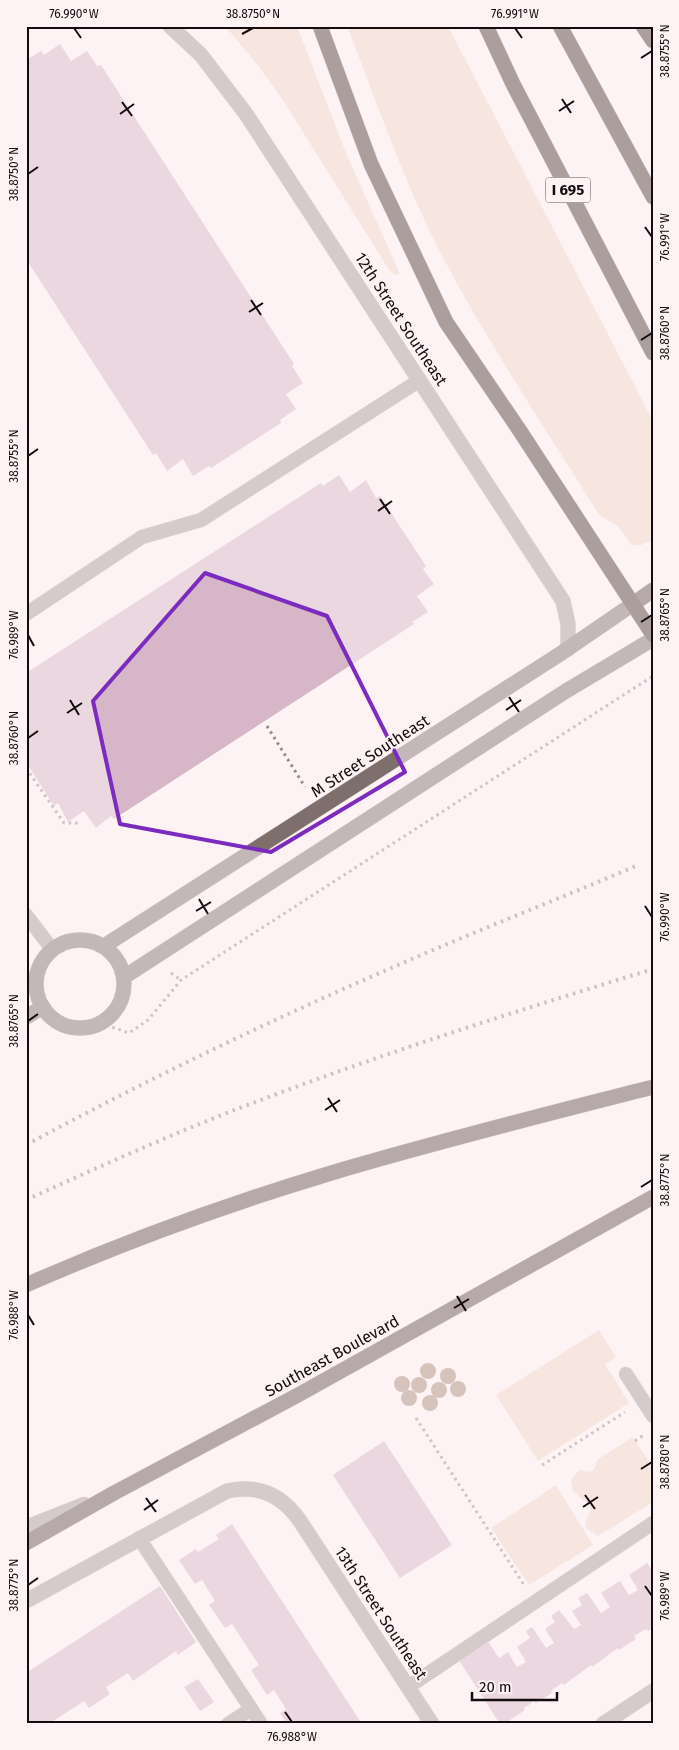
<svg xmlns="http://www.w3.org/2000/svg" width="679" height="1750" font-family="'Fira Sans',sans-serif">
<rect width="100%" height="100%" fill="#fdf3f4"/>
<!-- green -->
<g fill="#efd6c7">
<path d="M225,26H297L346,153L400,274L396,275L391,273L284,102L257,64Z"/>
<path d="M347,26H448L653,421V540L641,545H631L619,527L599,515C545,427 485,339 438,248C402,177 376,100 347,26Z"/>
<path d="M599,1330L616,1357L605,1364L629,1403L538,1461L496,1395Z"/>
<path d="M633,1437L653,1468V1502L598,1536L585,1527C585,1518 592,1514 590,1506L573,1491L571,1480L579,1470L590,1472L594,1470L598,1459Z"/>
<path d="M556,1485L593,1545L529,1585L491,1528Z"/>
</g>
<!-- building -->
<g fill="#d6b6c7">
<path d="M60,44L71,61L87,51L97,66L101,65L294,364L292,366L303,383L286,394L296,409L280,420L281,423L211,468L209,466L193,476L183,459L167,471L156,453L153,455L26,259V60L41,51L44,55Z"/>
<path d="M339,475L350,492L366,480L376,498L380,496L422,560L426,566L423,569L434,584L417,596L428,612L412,622L414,624L114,819L111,816L96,828L84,811L68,822L58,803L54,806L26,762V673L321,483L323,486Z"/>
<path d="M384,1441L452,1545L400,1578L333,1475Z"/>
<path d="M232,1524L291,1615L362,1724H287L280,1713L286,1709L274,1690L267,1695L251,1670L259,1665L232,1624L225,1628L209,1605L215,1601L202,1580L195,1584L179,1560L196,1549L198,1552L219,1539L216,1535Z"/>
<path d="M647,1563L653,1571V1628L648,1631L646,1629L634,1636L636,1639L619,1650L618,1648L592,1667L591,1665L564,1685L562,1683L551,1691L552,1693L536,1703L534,1701L530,1704L524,1708L525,1710L504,1724H500L457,1657L486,1638L499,1658L508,1652L517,1667L526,1662L517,1647L530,1638L526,1631L532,1627L546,1648L554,1643L545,1629L555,1622L551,1616L559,1610L574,1629L581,1625L572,1611L582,1605L578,1598L587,1593L601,1613L610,1607L601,1593L620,1581L629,1595L638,1590L629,1575Z"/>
<path d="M160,1586L196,1642L178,1655L176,1651L133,1681L128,1673L106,1687L110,1694L89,1708L84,1701L49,1724H26V1673Z"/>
<path d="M198,1679L214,1702L200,1711L184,1687Z"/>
</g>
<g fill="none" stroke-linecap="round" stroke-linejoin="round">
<defs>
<g id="lane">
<path d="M26,614L142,537L201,520L420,380"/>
<path d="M26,915L52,949"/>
<path d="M26,978L36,981"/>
<path d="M626,1374L653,1416"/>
<path d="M26,1527L84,1504"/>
<path d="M139,1538L261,1724"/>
<path d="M408,1687L653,1523"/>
<path d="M228,1724L251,1709"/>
</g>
<g id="street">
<path d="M170,26L201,55L246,114L563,601L568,624V649"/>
<path d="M26,1601L227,1491C258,1484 282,1495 300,1521L432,1724"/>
<path d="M603,1724L653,1691"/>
</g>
<g id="secondary">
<circle cx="80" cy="984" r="44"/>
<path d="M104,946L560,654L633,604"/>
<path d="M124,977L566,691L653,639"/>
<path d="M26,1017L43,1007"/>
</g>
<g id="primary">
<path d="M633,604L653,590"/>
<path d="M26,1285C124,1242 225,1205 328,1174C435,1142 544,1115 653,1087"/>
<path d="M26,1543L114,1493L298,1395L653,1197"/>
</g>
<g id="highway">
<path d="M320,26L371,164L446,322L520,431L653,635"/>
<path d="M486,26L513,84L653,353"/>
<path d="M560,26L653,197"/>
<path d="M643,26L653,41"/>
</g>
</defs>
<!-- lane casing -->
<use href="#lane" stroke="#d8cecf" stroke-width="15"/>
<!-- street casing -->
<use href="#street" stroke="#d8cecf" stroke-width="16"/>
<!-- secondary casing -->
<use href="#secondary" stroke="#d8cecf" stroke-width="16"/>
<!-- primary casing -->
<use href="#primary" stroke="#d8cecf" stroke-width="16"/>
<!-- highway casing -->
<use href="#highway" stroke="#d8cecf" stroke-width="16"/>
<!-- path -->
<g stroke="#948b8d" stroke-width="3" stroke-dasharray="2.5 4" stroke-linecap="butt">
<path d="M267,726L305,787"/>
<path d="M26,768L64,823H81"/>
<path d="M171,973L181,980"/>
<path d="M100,1023L129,1033L148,1020L181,980L653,676"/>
<path d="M416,1418L524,1585"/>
<path d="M635,1441L644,1435"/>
<path d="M542,1465L625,1412"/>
</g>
<!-- lane -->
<use href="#lane" stroke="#a59b99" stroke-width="14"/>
<!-- street -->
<use href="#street" stroke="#a59b99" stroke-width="15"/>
<!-- secondary -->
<use href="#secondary" stroke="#7e6f6d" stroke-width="15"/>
<!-- primary -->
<use href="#primary" stroke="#62514e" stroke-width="15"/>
<!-- highway -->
<use href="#highway" stroke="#4b3834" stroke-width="15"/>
<!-- rail -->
<g stroke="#918889" stroke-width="4" stroke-dasharray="2.5 5" stroke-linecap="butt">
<path d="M26,1145C152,1077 281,1015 412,959C486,927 561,898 636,866"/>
<path d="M26,1200C105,1164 185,1128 266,1098C393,1050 523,1009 653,969"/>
</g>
</g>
<!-- trees -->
<g fill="#a58979">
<circle cx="428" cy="1371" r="8"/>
<circle cx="448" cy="1376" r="8"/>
<circle cx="402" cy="1384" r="8"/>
<circle cx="419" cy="1385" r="8"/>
<circle cx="458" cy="1389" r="8"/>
<circle cx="439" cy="1390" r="8"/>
<circle cx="409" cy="1398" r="8"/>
<circle cx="430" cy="1403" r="8"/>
</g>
<!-- marked area -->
<path d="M0 0H679V1750H0ZM205,573L327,616L405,772L271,852L120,824L93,701Z" fill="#fdf3f4" fill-opacity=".55" fill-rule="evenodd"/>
<path fill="none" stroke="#7b2cbf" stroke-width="4" stroke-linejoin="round" d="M205,573L327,616L405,772L271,852L120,824L93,701Z"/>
<!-- ticks -->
<path fill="none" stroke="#140c0e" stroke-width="2" d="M74,28L81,38M515,28L522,38M242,34L253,28M641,58L652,51M562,99L571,113M122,102L132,116M559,111L574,101M120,114L134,104M28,174L38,167M645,227L652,237M251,300L261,315M249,312L263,303M641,340L652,333M28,456L38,449M380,499L390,514M378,511L392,501M641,622L652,615M28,635L34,646M509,697L519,712M70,700L79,715M506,710L521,700M67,713L82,703M28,738L38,731M199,899L208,914M645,906L652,917M196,911L211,902M28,1021L38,1014M328,1098L337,1112M325,1110L340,1100M641,1187L652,1180M457,1296L466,1311M454,1308L469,1299M28,1315L34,1325M641,1469L652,1462M585,1495L595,1509M146,1498L156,1512M583,1507L598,1497M144,1510L158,1500M28,1585L38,1578M645,1586L652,1596M285,1712L292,1722"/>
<g text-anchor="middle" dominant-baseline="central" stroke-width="4" stroke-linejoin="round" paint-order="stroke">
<!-- shield labels -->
<rect fill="#fdf3f4" stroke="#5a5153" stroke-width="1" x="545.5" y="177.5" width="45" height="25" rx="4"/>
<g font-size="15" font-weight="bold" fill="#140c0e">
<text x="568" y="190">I 695</text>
</g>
<!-- street labels -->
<g font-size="16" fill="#140c0e" stroke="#fdf3f4">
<text transform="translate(401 319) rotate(57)">12th Street Southeast</text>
<text transform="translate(370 756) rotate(-33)">M Street Southeast</text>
<text transform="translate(332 1356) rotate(-29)">Southeast Boulevard</text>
<text transform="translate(381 1613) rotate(57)">13th Street Southeast</text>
</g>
</g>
<!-- border -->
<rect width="679" height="1750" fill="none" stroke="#fdf3f4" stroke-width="55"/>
<!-- scale -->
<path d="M472 1692v8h85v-8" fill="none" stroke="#140c0e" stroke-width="2.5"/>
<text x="479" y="1692" font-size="15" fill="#140c0e" stroke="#fdf3f4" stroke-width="4" paint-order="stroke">20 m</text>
<rect x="28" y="28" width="624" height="1694" fill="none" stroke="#140c0e" stroke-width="2"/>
<g font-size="12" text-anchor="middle" fill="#140c0e">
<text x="74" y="18">76.990°W</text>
<text x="253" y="18">38.8750°N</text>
<text x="515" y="18">76.991°W</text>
<text transform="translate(665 51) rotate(-90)" y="4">38.8755°N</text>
<text transform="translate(14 174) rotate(-90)" y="4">38.8750°N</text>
<text transform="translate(665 237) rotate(-90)" y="4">76.991°W</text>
<text transform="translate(665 333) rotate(-90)" y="4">38.8760°N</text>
<text transform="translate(14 456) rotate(-90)" y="4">38.8755°N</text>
<text transform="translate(665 615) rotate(-90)" y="4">38.8765°N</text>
<text transform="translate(14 635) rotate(-90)" y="4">76.989°W</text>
<text transform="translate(14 738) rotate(-90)" y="4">38.8760°N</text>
<text transform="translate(665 917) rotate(-90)" y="4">76.990°W</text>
<text transform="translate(14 1021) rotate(-90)" y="4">38.8765°N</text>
<text transform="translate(665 1180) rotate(-90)" y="4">38.8775°N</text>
<text transform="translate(14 1315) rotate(-90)" y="4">76.988°W</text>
<text transform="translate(665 1462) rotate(-90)" y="4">38.8780°N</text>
<text transform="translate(14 1585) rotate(-90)" y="4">38.8775°N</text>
<text transform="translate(665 1596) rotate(-90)" y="4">76.989°W</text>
<text x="292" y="1741">76.988°W</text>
</g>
</svg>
